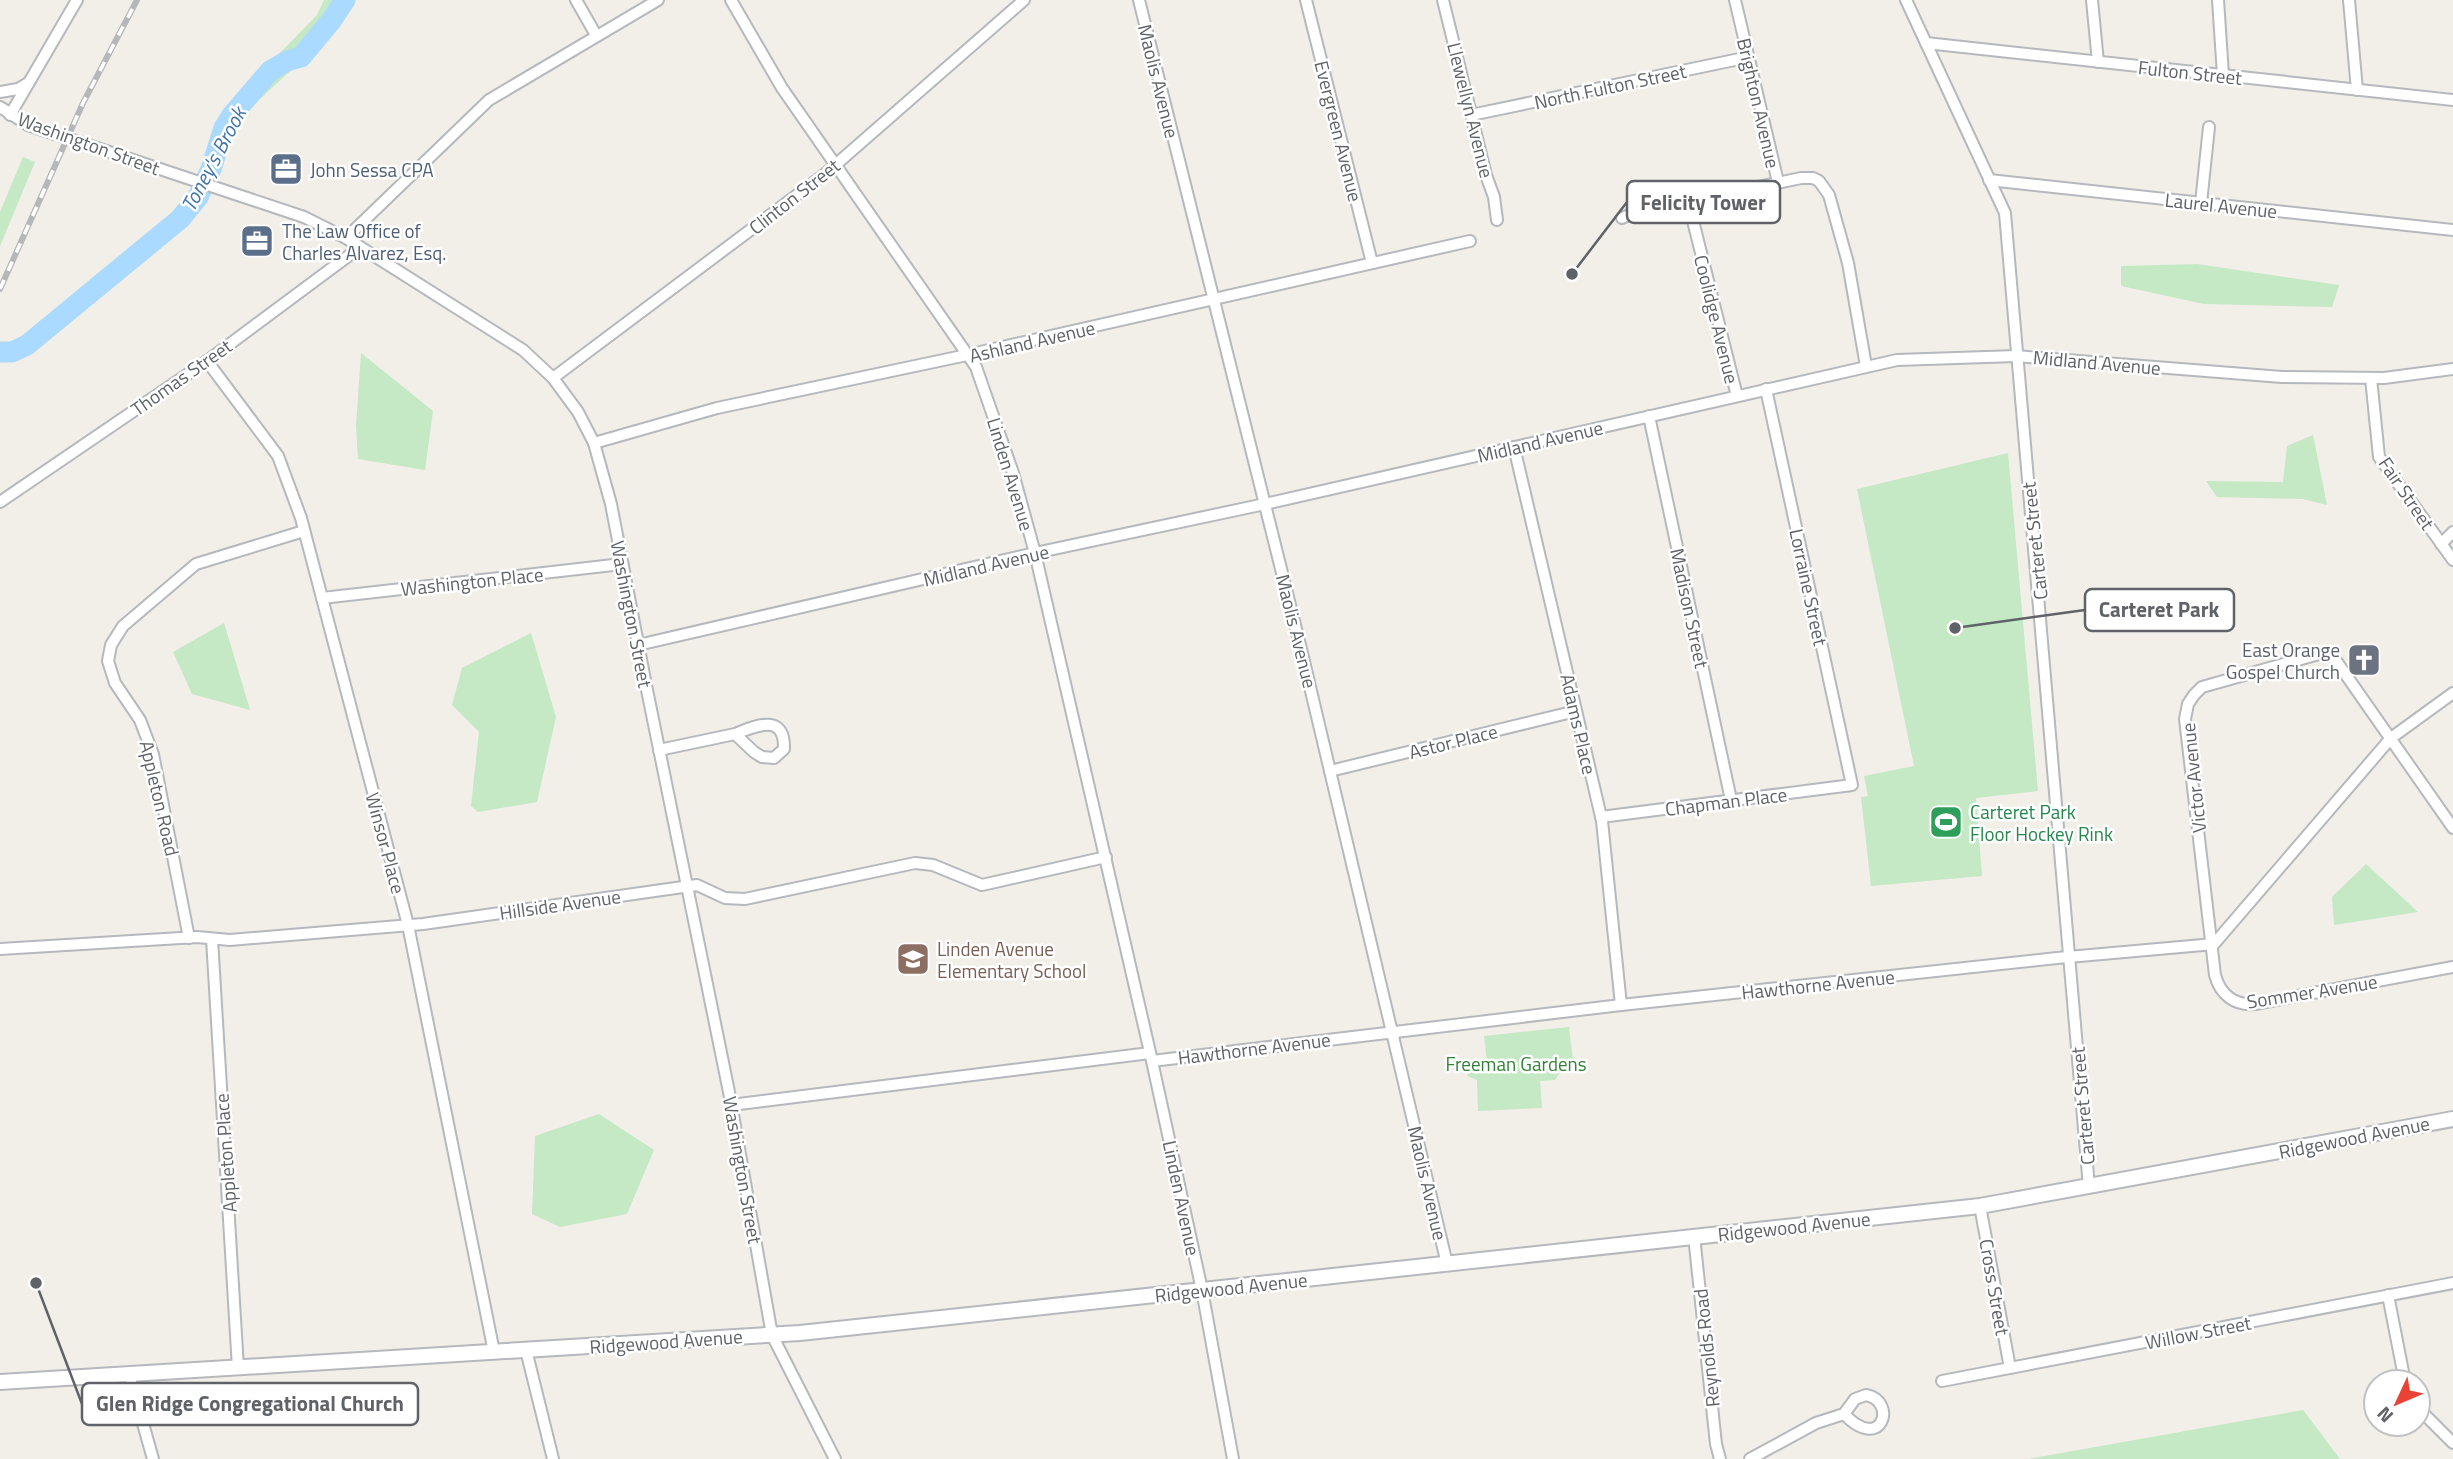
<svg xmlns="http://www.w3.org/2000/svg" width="2453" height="1459" font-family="'Titillium Web',sans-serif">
<rect width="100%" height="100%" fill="#f1efe8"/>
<!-- green -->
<g fill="#c5e8c5">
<path d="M324,0H348L327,33L300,62L249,109L227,111L238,96L317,15Z"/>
<path d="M23,157L35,162L0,246V212Z"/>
<path d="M2197,264L2339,285L2332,307L2204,304L2121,286V266Z"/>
<path d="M361,353L433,411L425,470L358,459L356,426Z"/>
<path d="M2313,435L2327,505L2303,499L2217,497L2206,481L2283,482L2287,446Z"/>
<path d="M2008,453L2038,791L1976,798L1982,876L1871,886L1861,797L1868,796L1864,776L1914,766L1857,489Z"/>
<path d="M224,623L250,710L192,694L173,652Z"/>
<path d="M531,633L556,717L537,802L478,812L471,806L479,732L452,705L462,668Z"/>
<path d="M2366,864L2418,912L2334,925L2332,897Z"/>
<path d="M1569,1027L1574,1068L1562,1069L1555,1080L1540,1081L1542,1108L1478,1111L1477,1080L1467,1076L1471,1067L1479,1068L1487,1062L1484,1036Z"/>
<path d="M599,1114L654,1150L627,1214L560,1227L532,1214L535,1136Z"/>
<path d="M2303,1410L2340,1459H2028Z"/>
</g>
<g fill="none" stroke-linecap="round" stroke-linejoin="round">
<!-- river -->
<path stroke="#aadaff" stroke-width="21" d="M0,352H12L27,345L180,219L198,197L211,169L224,128L232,115L270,71L287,61L301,57L331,21L345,0"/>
<defs>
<g id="minor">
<path d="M576,0L596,35"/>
<path d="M731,0L782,88L976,367L1013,473L1035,553L1152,1061L1202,1290L1233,1459"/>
<path d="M1139,0L1302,653L1447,1264"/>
<path d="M1306,0L1372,263"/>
<path d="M1443,0L1486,175L1494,197L1497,220"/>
<path d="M1735,0L1778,182"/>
<path d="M1906,0L2005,213L2089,1187"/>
<path d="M2092,0L2098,62"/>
<path d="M2218,0L2223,75"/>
<path d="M2349,0L2357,90"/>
<path d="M1926,43L2453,100"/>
<path d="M0,92L18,89L28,83"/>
<path d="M0,107L28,125L304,217L346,238L523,350L553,378L578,412L594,443L611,504L646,685L729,1092L772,1335L835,1459"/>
<path d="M10,115L77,0"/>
<path d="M1471,115L1749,57"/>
<path d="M1989,180L2453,230"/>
<path d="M1688,201L1737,396"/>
<path d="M2201,203L2209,127"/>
<path d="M1622,218L1634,213L1801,178H1813L1819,181L1829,195L1848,263L1866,366"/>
<path d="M346,238L489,100L658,0"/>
<path d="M207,361L278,456L301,518L408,925L494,1352"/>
<path d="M553,378L825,174L1024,0"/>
<path d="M2371,378L2379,457L2453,560"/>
<path d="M1649,416L1731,800"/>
<path d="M594,443L717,408L967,355L1470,241"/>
<path d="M1514,447L1602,821L1621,1005"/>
<path d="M0,502L207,361L359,248"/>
<path d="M2441,544L2453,532"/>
<path d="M322,598L622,564"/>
<path d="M638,645L1035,553L1265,504L1897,360L2016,356L2282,377L2384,378L2453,369"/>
<path d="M659,750L735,734L754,752L762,757L774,758L784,749C785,712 755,726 735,734"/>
<path d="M1330,771L1576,711"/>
<path d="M1601,817L1852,785L1766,389"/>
<path d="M2453,828L2332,655L2325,652L2319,654L2202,687L2194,695L2188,704L2185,719L2215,975C2220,994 2234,1006 2255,1004L2453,967"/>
<path d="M189,938L153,754L140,720L115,683L108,661L111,645L123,626L196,564L304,531"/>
<path d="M212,939L238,1368"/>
<path d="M0,949L197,937L230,940L423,924L697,885L725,898L745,899L915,863L933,865L982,885L1106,857"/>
<path d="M1152,1061L1621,1005L2057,958L2214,944L2391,738L2453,693"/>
<path d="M731,1105L1150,1053"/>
<path d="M1980,1206L2010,1368"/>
<path d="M1694,1236L1716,1444L1720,1459"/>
<path d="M2388,1295L2405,1382"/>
<path d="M526,1350L553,1459"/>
<path d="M129,1374L153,1459"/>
<path d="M1942,1381L2453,1283"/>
<path d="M1866,1395C1898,1401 1882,1454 1844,1414L1855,1399Z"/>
<path d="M2418,1408L2453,1443"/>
<path d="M1750,1459L1816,1423L1844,1414"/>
</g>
<path id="tertiary" d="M0,1382L800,1333L1296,1280L1980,1206L2453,1119"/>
</defs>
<!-- minor casing -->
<use href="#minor" stroke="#b5b8bc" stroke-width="14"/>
<!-- tertiary casing -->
<use href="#tertiary" stroke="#b5b8bc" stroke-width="18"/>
<!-- minor -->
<use href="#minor" stroke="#fff" stroke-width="10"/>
<!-- tertiary -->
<use href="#tertiary" stroke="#fff" stroke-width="14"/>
<defs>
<path id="rail" d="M0,289L83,103L137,0"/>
</defs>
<!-- rail casing -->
<use href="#rail" stroke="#b6b7b8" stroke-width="6"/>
<!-- rail -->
<use href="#rail" stroke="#fff" stroke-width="3.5" stroke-dasharray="10" stroke-linecap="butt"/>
</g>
<!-- icons -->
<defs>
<symbol id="office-square" viewBox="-11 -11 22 22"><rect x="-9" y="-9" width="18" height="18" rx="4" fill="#5c6f8a" stroke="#fff"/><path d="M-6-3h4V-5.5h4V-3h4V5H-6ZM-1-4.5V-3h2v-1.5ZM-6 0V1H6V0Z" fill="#fff"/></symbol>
<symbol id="church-square" viewBox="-11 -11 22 22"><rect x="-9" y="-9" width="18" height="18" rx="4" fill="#6b7280" stroke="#fff"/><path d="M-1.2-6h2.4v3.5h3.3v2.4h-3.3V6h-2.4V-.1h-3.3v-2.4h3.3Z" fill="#fff"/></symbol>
<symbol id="stadium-square" viewBox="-11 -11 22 22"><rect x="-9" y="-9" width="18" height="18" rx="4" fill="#2e9e5b" stroke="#fff"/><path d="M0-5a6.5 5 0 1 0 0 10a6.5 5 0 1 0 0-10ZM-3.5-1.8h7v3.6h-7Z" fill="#fff"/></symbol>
<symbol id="school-square" viewBox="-11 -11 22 22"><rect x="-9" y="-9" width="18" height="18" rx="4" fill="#8d6e63" stroke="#fff"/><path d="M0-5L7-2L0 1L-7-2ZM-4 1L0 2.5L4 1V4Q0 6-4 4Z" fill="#fff"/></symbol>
</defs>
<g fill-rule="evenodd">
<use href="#office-square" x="267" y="150" width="38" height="38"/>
<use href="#office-square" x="238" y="222" width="38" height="38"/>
<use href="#church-square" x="2345" y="641" width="38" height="38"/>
<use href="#stadium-square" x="1927" y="803" width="38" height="38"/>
<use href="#school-square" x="894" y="940" width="38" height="38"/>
</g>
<g text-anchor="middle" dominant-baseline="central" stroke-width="5" stroke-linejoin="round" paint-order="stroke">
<!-- street labels -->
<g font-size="19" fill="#5f6368" stroke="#fff">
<text transform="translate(2190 72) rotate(6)">Fulton Street</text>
<text transform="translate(1159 81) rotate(76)">Maolis Avenue</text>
<text transform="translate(1610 86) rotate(-12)">North Fulton Street</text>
<text transform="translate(1759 103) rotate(77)">Brighton Avenue</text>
<text transform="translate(1471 110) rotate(76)">Llewellyn Avenue</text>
<text transform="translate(1339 131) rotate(76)">Evergreen Avenue</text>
<text transform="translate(89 143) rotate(20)">Washington Street</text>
<text transform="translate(794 196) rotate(-38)">Clinton Street</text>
<text transform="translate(2221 205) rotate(6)">Laurel Avenue</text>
<text transform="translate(1717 319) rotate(76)">Coolidge Avenue</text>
<text transform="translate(1032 341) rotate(-13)">Ashland Avenue</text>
<text transform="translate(2097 362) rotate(5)">Midland Avenue</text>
<text transform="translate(181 377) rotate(-35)">Thomas Street</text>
<text transform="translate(1540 441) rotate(-13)">Midland Avenue</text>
<text transform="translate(1011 474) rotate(73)">Linden Avenue</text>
<text transform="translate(2407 493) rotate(56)">Fair Street</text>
<text transform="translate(2034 541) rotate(-96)">Carteret Street</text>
<text transform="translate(986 565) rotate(-13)">Midland Avenue</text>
<text transform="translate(472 581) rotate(-6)">Washington Place</text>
<text transform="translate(1809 587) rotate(78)">Lorraine Street</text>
<text transform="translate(1690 608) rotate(78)">Madison Street</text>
<text transform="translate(632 614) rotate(79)">Washington Street</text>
<text transform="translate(1297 631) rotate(76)">Maolis Avenue</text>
<text transform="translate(1579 724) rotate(77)">Adams Place</text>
<text transform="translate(1453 741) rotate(-14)">Astor Place</text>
<text transform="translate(2193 778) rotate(-96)">Victor Avenue</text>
<text transform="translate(160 798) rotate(77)">Appleton Road</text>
<text transform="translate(1726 801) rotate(-7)">Chapman Place</text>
<text transform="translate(386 843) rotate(75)">Winsor Place</text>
<text transform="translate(560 904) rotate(-8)">Hillside Avenue</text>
<text transform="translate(1818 984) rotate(-6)">Hawthorne Avenue</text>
<text transform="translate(2312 991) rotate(-9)">Sommer Avenue</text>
<text transform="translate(1254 1048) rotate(-7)">Hawthorne Avenue</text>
<text transform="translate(2082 1106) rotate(-95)">Carteret Street</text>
<text transform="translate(2354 1137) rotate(-11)">Ridgewood Avenue</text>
<text transform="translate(225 1153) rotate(-94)">Appleton Place</text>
<text transform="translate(743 1170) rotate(80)">Washington Street</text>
<text transform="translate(1428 1183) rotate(77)">Maolis Avenue</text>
<text transform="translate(1182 1198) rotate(78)">Linden Avenue</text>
<text transform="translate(1794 1226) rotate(-6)">Ridgewood Avenue</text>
<text transform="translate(1231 1287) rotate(-6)">Ridgewood Avenue</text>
<text transform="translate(1995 1287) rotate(80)">Cross Street</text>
<text transform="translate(2198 1332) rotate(-11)">Willow Street</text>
<text transform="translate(666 1341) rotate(-4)">Ridgewood Avenue</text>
<text transform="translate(1706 1348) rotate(-96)">Reynolds Road</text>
</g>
<!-- service labels -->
<g font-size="19" fill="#4e5e75" stroke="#fff" text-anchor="start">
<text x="310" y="169">John Sessa CPA</text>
<text x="282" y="230">The Law Office of<tspan x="282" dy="22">Charles Alvarez, Esq.</tspan></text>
</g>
<!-- worship labels -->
<g font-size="19" fill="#5b616d" stroke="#fff" text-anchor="end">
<text x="2340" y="649">East Orange<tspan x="2340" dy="22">Gospel Church</tspan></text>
</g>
<!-- leisure labels -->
<g font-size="19" fill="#27864d" stroke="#fff" text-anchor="start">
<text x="1970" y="811">Carteret Park<tspan x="1970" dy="22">Floor Hockey Rink</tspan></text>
</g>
<!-- education labels -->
<g font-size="19" fill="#785e54" stroke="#fff" text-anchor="start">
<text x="937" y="948">Linden Avenue<tspan x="937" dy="22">Elementary School</tspan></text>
</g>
<!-- park labels -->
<g font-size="19" fill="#348238" stroke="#fff">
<text x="1516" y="1063">Freeman Gardens</text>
</g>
<!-- water labels -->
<g font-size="21" font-style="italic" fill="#4174aa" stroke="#fff">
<text transform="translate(213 159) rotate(-62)">Toney's Brook</text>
</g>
</g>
<!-- callouts -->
<path fill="none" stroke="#5f6368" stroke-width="2.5" d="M1572 274L1627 202M1955 628L2085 610M36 1283L82 1404"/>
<g fill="#5f6368" stroke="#fff" stroke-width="2.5">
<circle cx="1572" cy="274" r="7"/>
<circle cx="1955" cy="628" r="7"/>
<circle cx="36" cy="1283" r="7"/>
</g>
<g fill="#fff" stroke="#5f6368" stroke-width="2.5">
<rect x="1627" y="181" width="153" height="42" rx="7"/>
<rect x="2085" y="589" width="149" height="42" rx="7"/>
<rect x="82" y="1383" width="336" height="42" rx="7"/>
</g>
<g font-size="21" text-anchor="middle" font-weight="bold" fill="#5f6368">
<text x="1703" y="210">Felicity Tower</text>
<text x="2159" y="617">Carteret Park</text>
<text x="250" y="1411">Glen Ridge Congregational Church</text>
</g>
<!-- north arrow -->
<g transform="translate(2397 1403) rotate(226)"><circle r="33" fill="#ffffff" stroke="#bfc1c3" stroke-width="2"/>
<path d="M0-5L12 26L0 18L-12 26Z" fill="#ea4335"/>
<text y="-10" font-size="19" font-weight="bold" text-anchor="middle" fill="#5f6368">N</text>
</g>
</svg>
